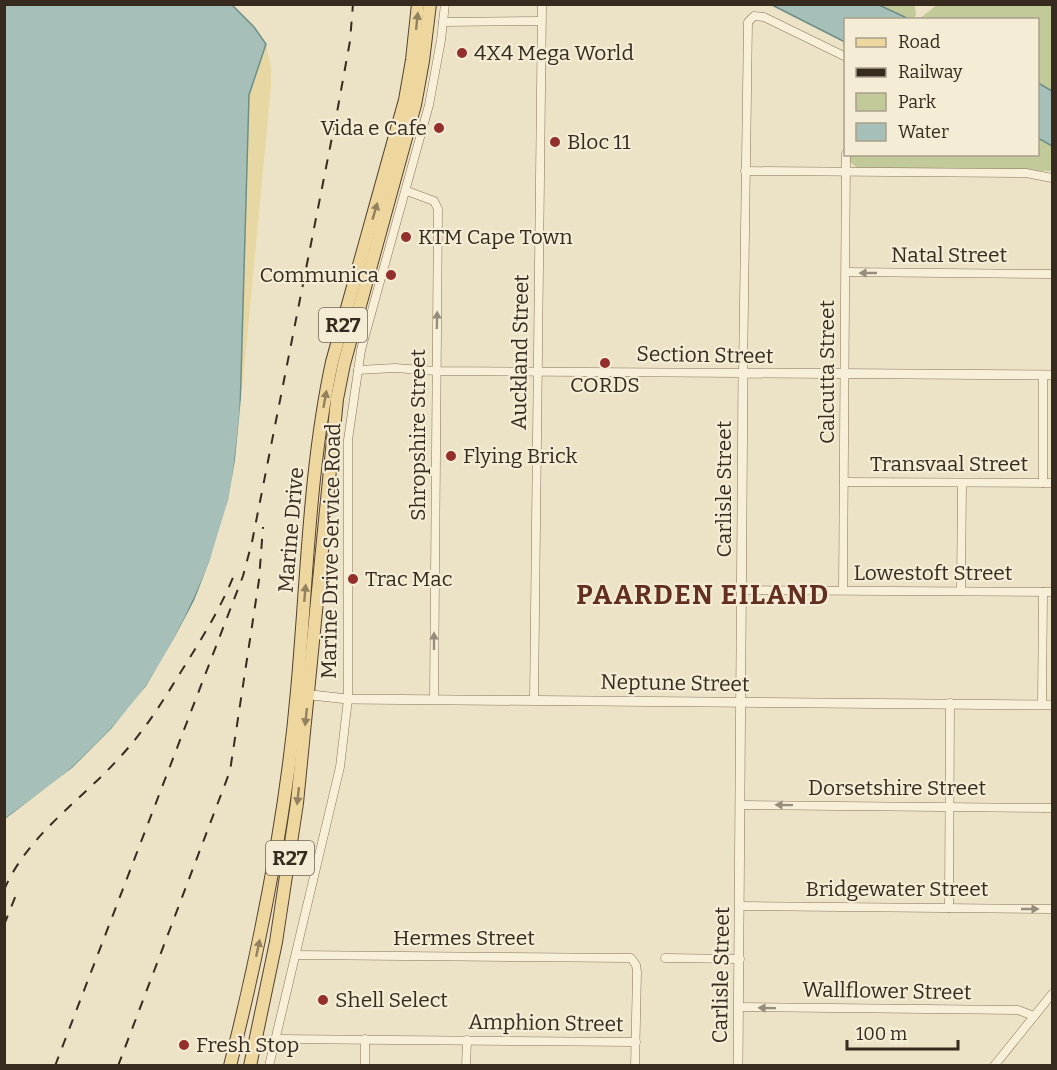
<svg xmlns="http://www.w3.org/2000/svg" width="1057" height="1070" font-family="Bitter,serif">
<rect width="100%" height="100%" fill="#ece2c5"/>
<!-- green -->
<g fill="#c3ca99">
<path d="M938,4L1052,5V91L1038,83V20L919,19Z"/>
<path d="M879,5H915L916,15L913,19H909Z"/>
<path d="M1038,138L1052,146V171L857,168L849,161L850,154H1038Z"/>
</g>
<!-- sand -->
<path fill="#e7d7a3" d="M266,44L271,68V87L240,412L249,95Z"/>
<!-- water -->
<g fill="#a6c0b9" stroke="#6d8e87" stroke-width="1.5">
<path d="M5,5H232L254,27L266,44L249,95L240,412C237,441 235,469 229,498C216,559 181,633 147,685C127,715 99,742 73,767C53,786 27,802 5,819Z"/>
<path d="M772,5H879L909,19L846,20L845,42Z"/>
<path d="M1038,83L1052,91V146L1038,138Z"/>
</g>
<!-- pier -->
<path fill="#ece2c5" d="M244,367L238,460L231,501L213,560L196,602L176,641L149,688L113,731L74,771L4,822L5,819L72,768L111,729L146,686L173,640L194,601L210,559L228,500L235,460Z"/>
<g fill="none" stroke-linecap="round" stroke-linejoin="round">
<defs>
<g id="minor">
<path d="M443,22L541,21"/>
<path d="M745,171L1026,173L1052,178"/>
<path d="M407,191L434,201L438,209L434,699"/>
<path d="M846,272L1052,274"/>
<path d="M358,370L395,368L436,371L743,373L748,22L754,16L764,17L846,57"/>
<path d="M844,482L1052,483"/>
<path d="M1043,483V375"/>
<path d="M742,590L1052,592"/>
<path d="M843,590L846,154"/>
<path d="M961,591L962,483"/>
<path d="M534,700L542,4"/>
<path d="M1042,705L1043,592"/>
<path d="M741,805L1052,808"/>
<path d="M740,906L1052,909"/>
<path d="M949,908L950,703"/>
<path d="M296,955L631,958L636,965L637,972L635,1066"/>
<path d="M665,958L740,959"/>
<path d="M739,1007L1018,1010L1034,1016"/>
<path d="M276,1039L636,1042"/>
<path d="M269,1066L340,767L348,699V440L361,350L429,105L441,40L445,4"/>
<path d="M365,1066V1039"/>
<path d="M466,1066L467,1040"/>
<path d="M994,1066L1052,994"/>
</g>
<g id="tertiary">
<path d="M302,694L348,699L1052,705"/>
<path d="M738,1066L743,373L1052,375"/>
</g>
<g id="primary">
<path d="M230,1066C261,942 286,817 297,691C307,581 309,469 332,362L405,100L412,60L418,4"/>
<path d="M250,1066L276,942L297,803L337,399L344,364L415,105L423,61L430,4"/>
</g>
</defs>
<!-- minor casing -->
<use href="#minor" stroke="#87745c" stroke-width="9"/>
<!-- tertiary casing -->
<use href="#tertiary" stroke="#87745c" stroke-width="10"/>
<!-- primary casing -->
<use href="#primary" stroke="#554230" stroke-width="14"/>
<!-- minor -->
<use href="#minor" stroke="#f8efd8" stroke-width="8"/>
<!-- tertiary -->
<use href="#tertiary" stroke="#f8efd8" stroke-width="9"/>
<!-- primary -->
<use href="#primary" stroke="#eed79e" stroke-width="12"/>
<!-- rail -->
<g stroke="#372b1f" stroke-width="2" stroke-dasharray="10 10" stroke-linecap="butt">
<path d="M4,890C28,834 82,800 121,756C143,732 160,706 177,678C199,643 221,609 236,570"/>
<path d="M4,925L18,890"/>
<path d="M55,1066L243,576L252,542L338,107L350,41L353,4"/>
<path d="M118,1066L230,771L259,580L263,527"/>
</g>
</g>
<!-- one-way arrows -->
<defs><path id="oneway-solid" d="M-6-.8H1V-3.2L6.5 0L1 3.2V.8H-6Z" transform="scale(1.5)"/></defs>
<g fill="#92815e">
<use href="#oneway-solid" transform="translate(417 21) rotate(-84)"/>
<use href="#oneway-solid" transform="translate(375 211) rotate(-74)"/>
<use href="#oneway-solid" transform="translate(325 399) rotate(-80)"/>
<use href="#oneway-solid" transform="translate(305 593) rotate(-85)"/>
<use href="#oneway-solid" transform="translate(306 717) rotate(96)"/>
<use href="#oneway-solid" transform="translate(298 796) rotate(96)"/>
<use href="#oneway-solid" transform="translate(258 948) rotate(-78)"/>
</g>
<g fill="#988d7c">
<use href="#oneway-solid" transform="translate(868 273) rotate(-180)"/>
<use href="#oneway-solid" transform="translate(437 320) rotate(-89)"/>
<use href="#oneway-solid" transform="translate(434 641) rotate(-90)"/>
<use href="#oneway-solid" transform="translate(784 805) rotate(-179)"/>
<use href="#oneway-solid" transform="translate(1030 909)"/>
<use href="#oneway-solid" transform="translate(767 1008) rotate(-179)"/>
</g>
<!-- markers -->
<g fill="#93302e" stroke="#f4ecd4" stroke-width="2">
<circle cx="462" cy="53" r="6"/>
<circle cx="439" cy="128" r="6"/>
<circle cx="555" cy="142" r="6"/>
<circle cx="406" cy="237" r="6"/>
<circle cx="391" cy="275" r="6"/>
<circle cx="605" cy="363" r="6"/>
<circle cx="451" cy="456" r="6"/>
<circle cx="353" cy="579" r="6"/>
<circle cx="323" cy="1000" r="6"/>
<circle cx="184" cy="1045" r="6"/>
</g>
<g text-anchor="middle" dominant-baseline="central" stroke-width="4.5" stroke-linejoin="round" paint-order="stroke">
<!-- shield labels -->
<g fill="#f4ecd4" stroke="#706555" stroke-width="1.5">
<rect x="319" y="308" width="48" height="34" rx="4.5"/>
<rect x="266" y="841" width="48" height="34" rx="4.5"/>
</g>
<g font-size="20" font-weight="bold" fill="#372b1f">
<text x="343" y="325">R27</text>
<text x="290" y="858">R27</text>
</g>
<!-- poi labels -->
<g font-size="21" fill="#372b1f" stroke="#f4ecd4" text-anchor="start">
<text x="474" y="53">4X4 Mega World</text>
<text x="427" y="128" text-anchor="end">Vida e Cafe</text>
<text x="567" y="142">Bloc 11</text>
<text x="418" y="237">KTM Cape Town</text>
<text x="379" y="275" text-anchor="end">Communica</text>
<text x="605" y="385" text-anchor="middle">CORDS</text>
<text x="463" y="456">Flying Brick</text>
<text x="365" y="579">Trac Mac</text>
<text x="335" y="1000">Shell Select</text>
<text x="196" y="1045">Fresh Stop</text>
</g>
<!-- street labels -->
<g font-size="21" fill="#372b1f" stroke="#f4ecd4">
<text x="949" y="255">Natal Street</text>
<text transform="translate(520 352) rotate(-89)">Auckland Street</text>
<text transform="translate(705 355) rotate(1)">Section Street</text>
<text transform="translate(827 372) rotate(-90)">Calcutta Street</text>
<text transform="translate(418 435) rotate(-90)">Shropshire Street</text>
<text x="949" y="464">Transvaal Street</text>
<text transform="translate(724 489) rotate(-90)">Carlisle Street</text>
<text transform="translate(291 530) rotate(-85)">Marine Drive</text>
<text transform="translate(331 551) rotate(-89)">Marine Drive Service Road</text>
<text x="933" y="573">Lowestoft Street</text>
<text transform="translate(675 683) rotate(1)">Neptune Street</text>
<text x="897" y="788">Dorsetshire Street</text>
<text x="897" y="889">Bridgewater Street</text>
<text x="464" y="938">Hermes Street</text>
<text transform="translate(721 975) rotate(-89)">Carlisle Street</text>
<text transform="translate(887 991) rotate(1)">Wallflower Street</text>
<text transform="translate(546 1023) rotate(1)">Amphion Street</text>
</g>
<!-- district labels -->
<g font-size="27" font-weight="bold" letter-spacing="1.5" fill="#622f20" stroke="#f4ecd4">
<text x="703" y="595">PAARDEN EILAND</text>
</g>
</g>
<!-- border -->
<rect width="1057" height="1070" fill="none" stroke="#372b1f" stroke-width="12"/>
<!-- legend -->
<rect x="844" y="18" width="195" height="138" fill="#f4ecd4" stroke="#a89f8c" stroke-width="1.5"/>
<rect x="856" y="38" width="30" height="9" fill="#eed79e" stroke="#a89f8c" stroke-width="1.5"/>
<text x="898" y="48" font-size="18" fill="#372b1f">Road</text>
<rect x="856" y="68" width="30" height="9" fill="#372b1f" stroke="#a89f8c" stroke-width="1.5"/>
<text x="898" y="78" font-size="18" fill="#372b1f">Railway</text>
<rect x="856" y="93" width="30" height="18" fill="#c3ca99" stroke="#a89f8c" stroke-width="1.5"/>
<text x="898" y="108" font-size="18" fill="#372b1f">Park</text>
<rect x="856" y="123" width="30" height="18" fill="#a6c0b9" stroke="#a89f8c" stroke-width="1.5"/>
<text x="898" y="138" font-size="18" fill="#372b1f">Water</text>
<!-- scale -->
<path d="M847 1040v9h111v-9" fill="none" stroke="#372b1f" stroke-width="3"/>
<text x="856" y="1040" font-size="18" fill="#372b1f" stroke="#f4ecd4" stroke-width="4.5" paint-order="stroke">100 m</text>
</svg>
